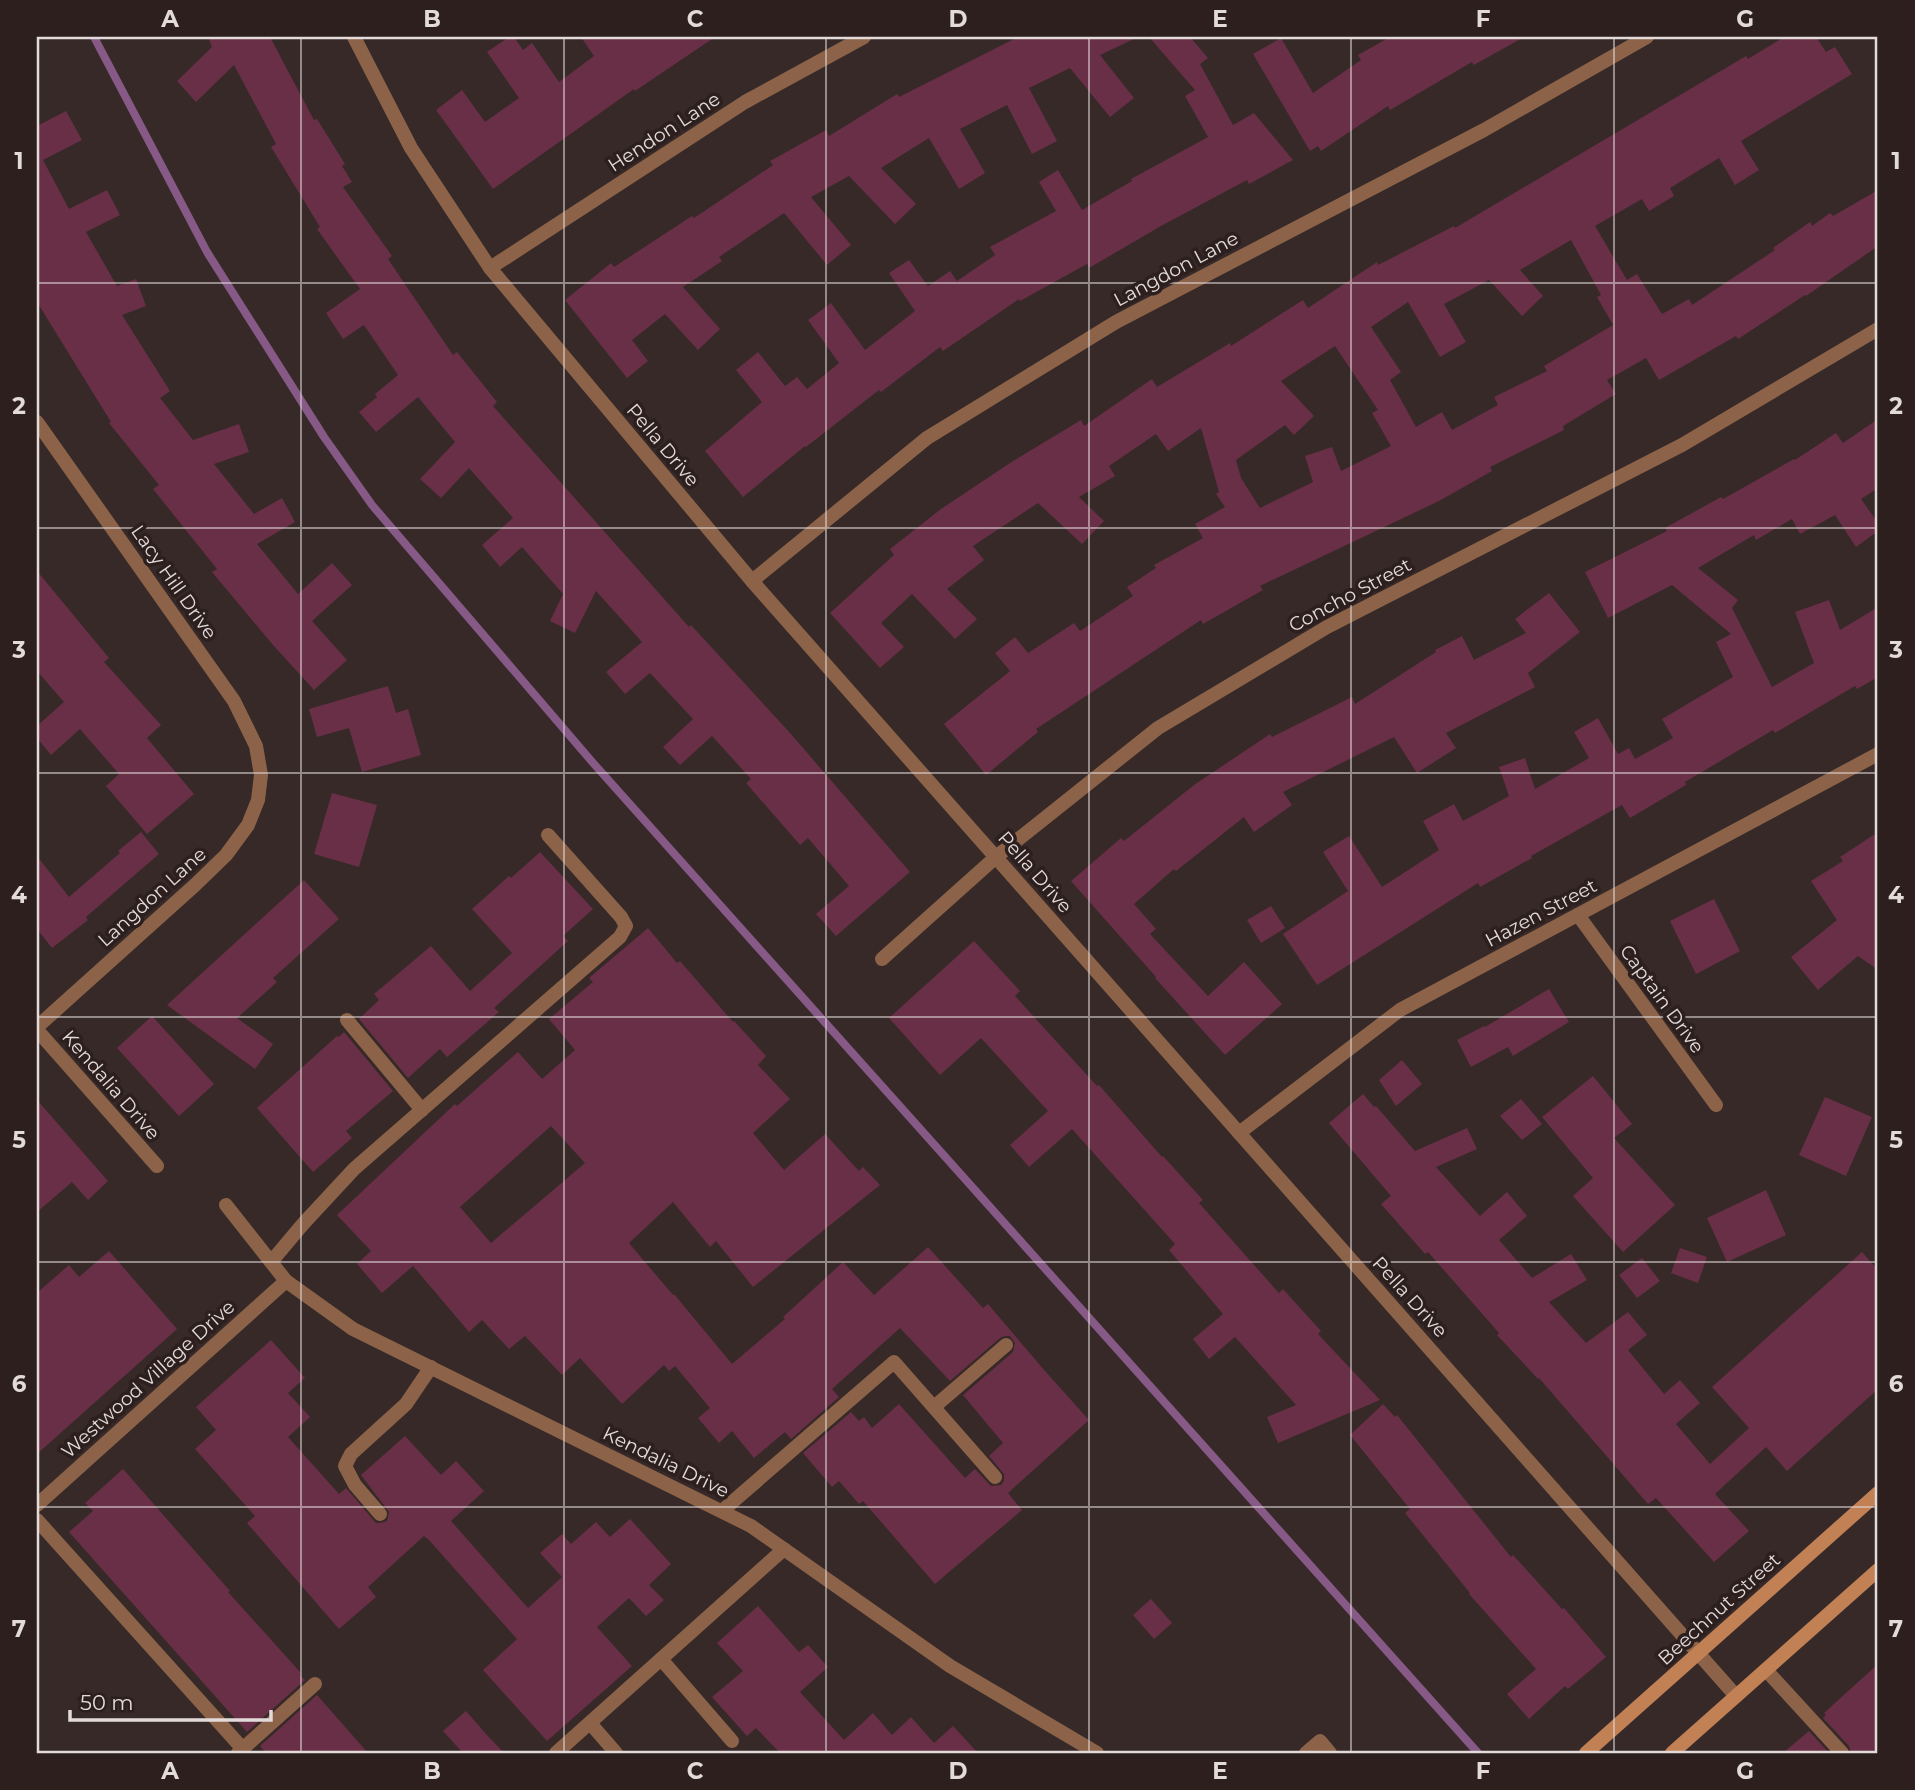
<svg xmlns="http://www.w3.org/2000/svg" width="1915" height="1790" font-family="Montserrat,sans-serif">
<rect width="100%" height="100%" fill="#362928"/>
<g fill="none" stroke-linecap="round" stroke-linejoin="round">
<!-- stream -->
<path stroke="#865986" stroke-width="8" d="M94,37L207,252L324,437L372,505L594,764L1478,1753"/>
</g>
<!-- building -->
<g fill="#692f47" fill-rule="evenodd">
<path d="M208,37H270L314,120L317,119L345,164L342,166L352,182L343,187L392,256L388,259L453,355L457,352L497,402L493,406L689,627L691,625L791,734L910,872L836,936L816,914L849,886L808,838L800,845L746,783L751,779L712,736L680,765L663,747L693,719L650,673L625,694L606,672L642,642L596,591L575,633L550,621L563,594L522,547L500,567L482,545L513,518L469,468L441,498L420,479L455,442L418,397L376,432L359,412L377,397L375,394L398,375L364,325L343,339L326,313L360,289L317,229L320,227L271,147L276,144L234,65L196,102L177,81L212,47Z"/>
<path d="M509,37H514L523,50L532,43L559,82L594,56L581,37H715L635,91L634,89L493,189L436,110L462,90L485,122L519,98L487,52Z"/>
<path d="M1018,37H1138L1100,55L1134,98L1110,117L1070,68L1029,88L1057,141L1032,154L1007,105L960,129L985,173L959,189L929,138L881,168L916,204L895,224L849,176L811,197L851,245L827,265L784,213L719,257L722,261L683,287L720,329L698,350L665,314L632,340L648,361L627,378L565,300L611,263L614,267L692,216L694,218L773,165L770,161L826,130L829,136L897,94L899,97Z"/>
<path d="M1149,37H1190L1208,58L1200,64L1233,125L1254,113L1293,160L1249,184L1247,180L1161,226L1089,268L1087,264L1020,301L1019,299L943,351L940,347L881,392L879,390L806,447L805,446L743,497L705,451L762,402L736,370L758,352L785,386L797,377L807,389L839,363L808,320L831,303L865,350L915,311L889,273L909,260L928,286L950,271L957,281L995,255L990,247L1056,211L1039,182L1058,170L1082,210L1132,181L1131,179L1208,137L1185,96L1195,90Z"/>
<path d="M1390,37H1524L1474,65L1472,62L1390,110L1388,106L1321,151L1318,146L1310,151L1253,54L1281,38L1313,93L1361,60L1358,55Z"/>
<path d="M1784,37H1816L1826,52L1835,47L1852,74L1741,141L1759,170L1735,185L1719,158L1670,188L1674,196L1649,211L1642,199L1595,226L1627,280L1637,274L1662,314L1689,299L1692,305L1775,250L1773,248L1810,222L1812,226L1830,213L1833,216L1878,190V246L1806,296L1805,295L1738,339L1736,336L1659,380L1646,358L1607,380L1616,394L1563,426L1564,430L1490,467L1492,471L1439,501L1260,586L1263,590L1203,624L1201,620L1036,729L1038,732L986,775L944,724L1010,671L995,653L1015,637L1028,653L1074,623L1080,631L1133,596L1127,587L1156,568L1154,565L1203,538L1195,524L1225,507L1216,494L1219,492L1201,428L1168,451L1156,434L1109,466L1115,476L1079,497L1104,521L1082,544L1038,503L973,546L984,560L947,589L977,619L955,639L912,594L881,623L904,647L880,668L830,613L894,555L890,549L941,509L1013,461L1081,420L1084,426L1152,379L1157,387L1230,343L1231,346L1303,300L1308,308L1377,262L1378,265L1454,226L1455,228L1746,56L1748,59ZM1571,240L1601,295L1597,297L1613,325L1544,366L1547,371L1494,397L1498,405L1452,430L1442,412L1416,427L1390,380L1401,372L1371,327L1408,302L1440,357L1466,342L1444,304L1489,280L1522,316L1543,296L1520,270ZM1335,346L1378,410L1372,413L1391,446L1341,471L1332,447L1305,456L1313,482L1260,508L1241,478L1236,460L1285,425L1294,435L1314,416L1281,381Z"/>
<path d="M66,111L82,140L43,160L69,209L107,190L120,215L86,232L117,286L136,279L146,306L122,315L170,391L160,398L193,440L239,424L249,452L214,464L254,514L282,498L295,522L257,544L298,594L332,563L352,585L312,621L347,660L314,690L273,645L212,572L217,569L153,489L159,485L109,423L111,422L37,302V126Z"/>
<path d="M1878,419V488L1861,499L1878,523V531L1856,547L1835,515L1800,534L1792,519L1756,540L1754,535L1698,568L1738,600L1732,608L1772,687L1814,663L1795,612L1829,600L1840,630L1878,607V677L1857,689L1855,686L1775,733L1773,730L1685,782L1686,785L1630,818L1622,805L1531,856L1532,858L1480,887L1478,883L1317,985L1283,934L1348,891L1323,852L1349,836L1382,887L1439,850L1423,821L1454,804L1463,821L1509,796L1499,767L1525,758L1535,789L1589,758L1574,732L1598,718L1618,754L1629,748L1635,759L1673,738L1662,719L1733,677L1716,642L1731,634L1672,585L1608,618L1585,572L1667,531L1665,528L1721,497L1723,499L1794,459L1795,460L1836,433L1843,443Z"/>
<path d="M37,571L109,658L104,662L161,725L147,738L194,794L147,834L106,786L119,774L80,729L51,755L37,738V726L64,702L37,671Z"/>
<path d="M1549,593L1580,632L1528,673L1535,687L1446,733L1456,748L1417,773L1394,737L1283,792L1292,805L1254,832L1244,817L1176,871L1174,869L1134,904L1156,929L1150,934L1208,996L1244,962L1282,1004L1225,1055L1155,978L1156,977L1071,881L1121,838L1124,841L1194,785L1270,734L1272,737L1352,697L1355,704L1436,652L1435,650L1462,636L1474,660L1526,633L1515,619Z"/>
<path d="M388,686L396,713L408,709L421,755L362,772L349,728L317,737L309,709Z"/>
<path d="M332,793L377,805L359,867L314,854Z"/>
<path d="M141,832L159,854L86,917L88,920L52,948L37,929V856L69,897L120,853L118,851Z"/>
<path d="M1878,832V970L1858,956L1818,990L1791,957L1837,920L1811,881L1843,861L1840,857Z"/>
<path d="M540,852L593,909L563,936L568,941L494,1008L499,1012L447,1057L440,1049L408,1078L359,1019L379,1000L374,994L431,946L470,991L512,953L472,909L509,876L511,878Z"/>
<path d="M304,880L339,919L273,978L277,982L237,1018L273,1044L255,1069L167,1005Z"/>
<path d="M1714,899L1740,951L1696,974L1670,921Z"/>
<path d="M1271,906L1285,928L1261,943L1247,920Z"/>
<path d="M648,928L677,963L680,961L733,1022L734,1021L766,1056L758,1065L790,1099L753,1133L784,1170L825,1134L859,1171L863,1167L880,1185L753,1287L716,1241L710,1247L673,1202L629,1243L673,1295L674,1294L732,1364L785,1319L783,1317L843,1262L874,1295L928,1247L983,1308L988,1304L1045,1371L1089,1420L1008,1493L1022,1510L935,1584L863,1501L859,1504L839,1481L832,1487L803,1453L851,1412L859,1421L864,1417L872,1428L899,1404L965,1478L975,1469L991,1486L1001,1485L1004,1481V1474L989,1456L1003,1443L963,1395L1013,1352L1015,1343L1010,1336H1005L1000,1338L950,1381L900,1328L832,1389L839,1397L791,1439L785,1432L754,1458L732,1431L719,1443L698,1418L710,1408L675,1366L669,1371L664,1365L622,1404L580,1358L562,1375L525,1336L509,1349L482,1320L469,1332L413,1266L382,1293L357,1264L371,1251L337,1215L455,1104L457,1106L518,1052L542,1079L575,1050L549,1019L593,982L589,978ZM551,1126L585,1163L491,1243L460,1207Z"/>
<path d="M974,941L1020,991L1015,996L1097,1086L1099,1085L1162,1157L1163,1156L1203,1200L1199,1203L1279,1293L1283,1289L1321,1331L1318,1334L1380,1400L1278,1443L1267,1417L1296,1405L1235,1337L1209,1359L1193,1339L1223,1314L1169,1250L1175,1244L1072,1129L1029,1167L1010,1145L1048,1111L981,1038L940,1075L889,1018Z"/>
<path d="M1549,989L1569,1022L1513,1056L1508,1047L1471,1067L1457,1040L1484,1026L1485,1027Z"/>
<path d="M152,1016L214,1084L179,1116L117,1048Z"/>
<path d="M344,1032L393,1091L346,1131L352,1138L313,1172L257,1108L337,1036L339,1037Z"/>
<path d="M1402,1060L1422,1084L1396,1106L1379,1080Z"/>
<path d="M1593,1076L1632,1124L1614,1138L1675,1205L1623,1252L1573,1196L1593,1178L1542,1117Z"/>
<path d="M1363,1094L1374,1107L1376,1106L1415,1151L1467,1128L1477,1149L1436,1167L1480,1216L1507,1192L1527,1216L1499,1240L1532,1278L1571,1254L1587,1280L1549,1302L1586,1343L1628,1312L1647,1335L1628,1350L1664,1394L1680,1380L1700,1403L1676,1424L1710,1464L1749,1428L1712,1387L1862,1252L1878,1270V1389L1787,1471L1766,1447L1715,1494L1749,1531L1714,1562L1656,1498L1648,1504L1539,1378L1538,1379L1497,1335L1499,1333L1428,1252L1425,1254L1381,1204L1391,1196L1329,1123Z"/>
<path d="M1825,1097L1872,1117L1846,1176L1799,1155Z"/>
<path d="M1521,1099L1542,1124L1522,1140L1500,1116Z"/>
<path d="M37,1100L108,1181L88,1200L72,1182L37,1212Z"/>
<path d="M1766,1190L1786,1235L1727,1262L1707,1218Z"/>
<path d="M1680,1248L1707,1257L1698,1283L1671,1273Z"/>
<path d="M109,1251L177,1329L37,1454V1293L69,1265L79,1277Z"/>
<path d="M1642,1258L1660,1281L1637,1298L1619,1275Z"/>
<path d="M271,1340L305,1378L288,1393L310,1417L288,1437L339,1494L346,1488L376,1523H381L387,1521L389,1512L361,1475L405,1436L441,1475L456,1461L484,1491L451,1521L528,1608L562,1577L540,1553L562,1534L571,1544L596,1522L610,1537L630,1519L671,1564L649,1585L664,1600L646,1616L629,1598L597,1627L632,1666L547,1741L483,1670L517,1639L429,1540L424,1536L368,1587L376,1597L339,1629L247,1523L255,1516L195,1449L216,1430L196,1407Z"/>
<path d="M1383,1404L1395,1417L1397,1415L1511,1557L1513,1555L1562,1609L1564,1608L1606,1657L1568,1689L1565,1686L1529,1719L1507,1694L1536,1669L1469,1594L1470,1593L1405,1513L1410,1509L1350,1435Z"/>
<path d="M123,1469L230,1591L228,1592L301,1673L300,1675L305,1680L247,1732L69,1532L93,1511L85,1503Z"/>
<path d="M1151,1599L1172,1623L1154,1639L1133,1615Z"/>
<path d="M758,1606L799,1652L808,1645L828,1667L800,1692L844,1740L873,1713L892,1735L911,1717L934,1743L953,1726L978,1753H780L756,1728L747,1736L712,1697L743,1671L717,1643Z"/>
<path d="M1878,1664V1753H1851L1849,1746L1823,1718L1826,1715L1824,1713Z"/>
<path d="M317,1695L368,1753H266L260,1746Z"/>
<path d="M466,1711L486,1734L504,1753H463L443,1731Z"/>
<path d="M1809,1731L1829,1753H1783Z"/>
</g>
<g fill="none" stroke-linecap="round" stroke-linejoin="round">
<!-- lane -->
<g stroke="#8c6348" stroke-width="14">
<path d="M347,1020L422,1110"/>
<path d="M271,1262L303,1224L354,1169L620,937L626,926L621,917L548,835"/>
<path d="M934,1407L1006,1345"/>
<path d="M722,1511L894,1362L995,1477"/>
<path d="M380,1514L355,1485L345,1466L351,1454L406,1404L431,1367"/>
<path d="M37,1520L243,1749"/>
<path d="M661,1659L732,1741"/>
<path d="M1766,1670L1842,1753"/>
<path d="M590,1723L616,1753"/>
<path d="M238,1753L315,1684"/>
<path d="M556,1753L784,1549"/>
<path d="M1306,1753L1320,1741L1330,1753"/>
</g>
<!-- street -->
<g stroke="#8c6348" stroke-width="14">
<path d="M354,37L411,148L490,268L752,581L1736,1696"/>
<path d="M490,268L745,102L864,37"/>
<path d="M37,422L234,701L256,746L261,775L258,800L248,825L226,855L195,885L37,1027"/>
<path d="M752,581L927,438L1116,322L1484,130L1647,37"/>
<path d="M1578,915L1716,1105"/>
<path d="M882,959L996,857L1158,728L1327,627L1682,445L1878,329"/>
<path d="M37,1030L157,1166"/>
<path d="M1239,1133L1400,1010L1878,754"/>
<path d="M226,1205L286,1281L353,1329L751,1526L950,1666L1097,1753"/>
<path d="M37,1505L286,1281"/>
</g>
<!-- secondary -->
<g stroke="#c28055" stroke-width="14">
<path d="M1586,1753L1878,1493"/>
<path d="M1672,1753L1878,1570"/>
</g>
</g>
<!-- grid -->
<path fill="none" stroke="#e3dbda" stroke-width="2" stroke-opacity="0.55" d="M301,37V1753M564,37V1753M826,37V1753M1089,37V1753M1351,37V1753M1614,37V1753M37,283H1878M37,528H1878M37,773H1878M37,1017H1878M37,1262H1878M37,1507H1878"/>
<g text-anchor="middle" dominant-baseline="central" stroke-width="7" stroke-linejoin="round" paint-order="stroke">
<!-- street labels -->
<g font-size="19" fill="#e3dbda" stroke="#2c1f1e">
<text transform="translate(664 132) rotate(-33)">Hendon Lane</text>
<text transform="translate(1176 269) rotate(-28)">Langdon Lane</text>
<text transform="translate(663 445) rotate(50)">Pella Drive</text>
<text transform="translate(174 582) rotate(55)">Lacy Hill Drive</text>
<text transform="translate(1350 595) rotate(-28)">Concho Street</text>
<text transform="translate(1035 872) rotate(49)">Pella Drive</text>
<text transform="translate(152 897) rotate(-42)">Langdon Lane</text>
<text transform="translate(1541 913) rotate(-28)">Hazen Street</text>
<text transform="translate(1662 999) rotate(54)">Captain Drive</text>
<text transform="translate(111 1085) rotate(49)">Kendalia Drive</text>
<text transform="translate(1410 1297) rotate(48)">Pella Drive</text>
<text transform="translate(148 1379) rotate(-42)">Westwood Village Drive</text>
<text transform="translate(666 1462) rotate(26)">Kendalia Drive</text>
<text transform="translate(1719 1609) rotate(-42)">Beechnut Street</text>
</g>
</g>
<!-- border -->
<rect width="1915" height="1790" fill="none" stroke="#2c1f1e" stroke-width="77"/>
<!-- scale -->
<path d="M70 1710v10h201v-10" fill="none" stroke="#e3dbda" stroke-width="3.5"/>
<text x="80" y="1710" font-size="21" fill="#e3dbda" stroke="#2c1f1e" stroke-width="5" paint-order="stroke">50 m</text>
<rect x="38" y="38" width="1838" height="1714" fill="none" stroke="#e3dbda" stroke-width="2.5"/>
<g font-size="23" text-anchor="middle" font-weight="bold" fill="#e3dbda">
<text x="170" y="27">A</text>
<text x="432" y="27">B</text>
<text x="695" y="27">C</text>
<text x="958" y="27">D</text>
<text x="1220" y="27">E</text>
<text x="1483" y="27">F</text>
<text x="1745" y="27">G</text>
<text x="19" y="169">1</text>
<text x="1896" y="169">1</text>
<text x="19" y="414">2</text>
<text x="1896" y="414">2</text>
<text x="19" y="658">3</text>
<text x="1896" y="658">3</text>
<text x="19" y="903">4</text>
<text x="1896" y="903">4</text>
<text x="19" y="1148">5</text>
<text x="1896" y="1148">5</text>
<text x="19" y="1392">6</text>
<text x="1896" y="1392">6</text>
<text x="19" y="1637">7</text>
<text x="1896" y="1637">7</text>
<text x="170" y="1779">A</text>
<text x="432" y="1779">B</text>
<text x="695" y="1779">C</text>
<text x="958" y="1779">D</text>
<text x="1220" y="1779">E</text>
<text x="1483" y="1779">F</text>
<text x="1745" y="1779">G</text>
</g>
</svg>
